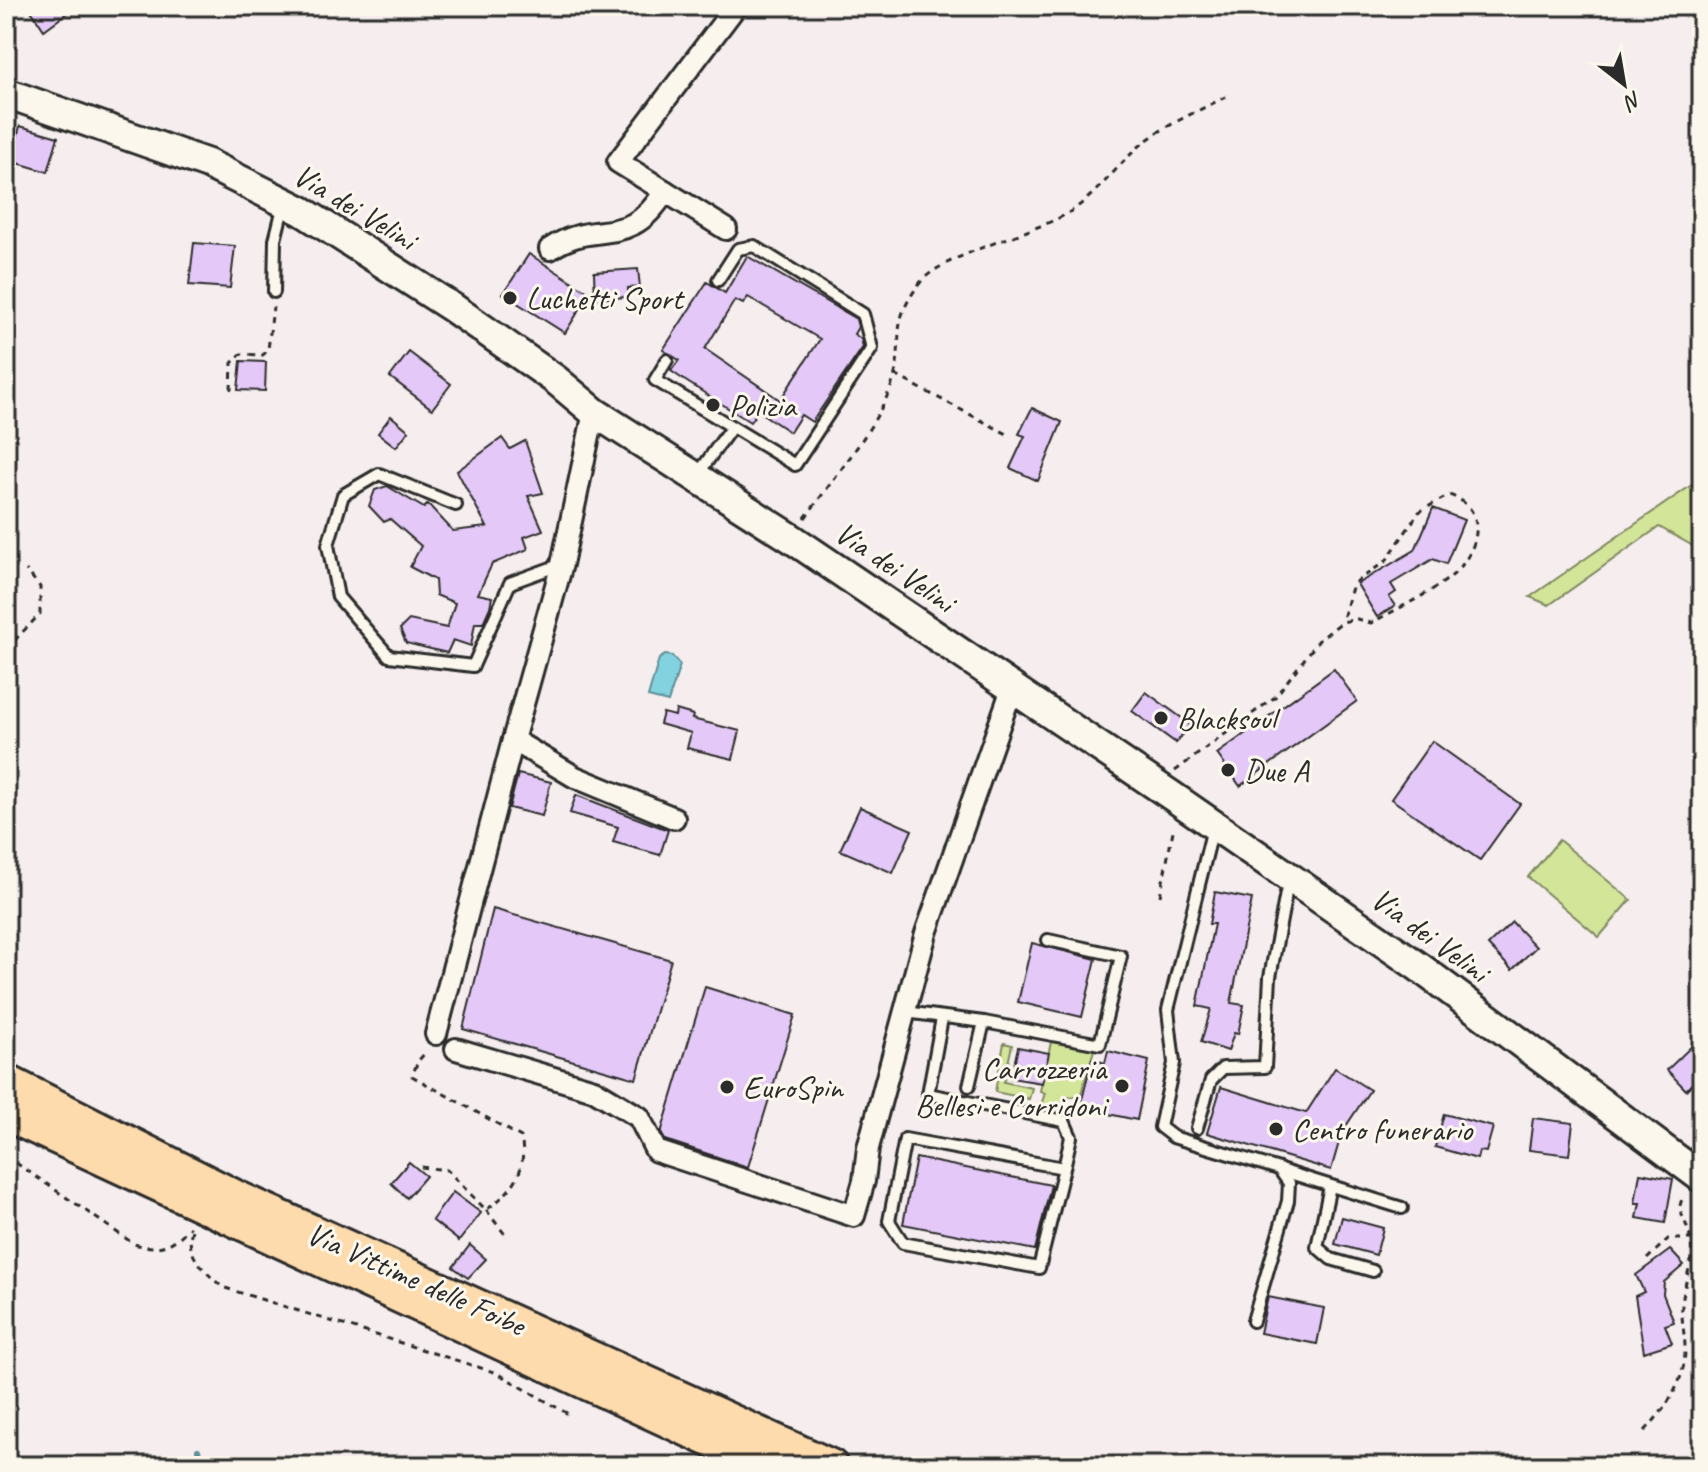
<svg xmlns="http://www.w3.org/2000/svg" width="1708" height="1472" font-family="Caveat,sans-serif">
<rect width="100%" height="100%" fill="#f6eeee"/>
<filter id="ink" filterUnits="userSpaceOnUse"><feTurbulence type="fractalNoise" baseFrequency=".0125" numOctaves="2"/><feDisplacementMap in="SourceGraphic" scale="16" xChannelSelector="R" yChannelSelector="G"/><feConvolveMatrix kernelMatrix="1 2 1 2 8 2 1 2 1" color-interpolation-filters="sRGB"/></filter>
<g filter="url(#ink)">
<!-- green -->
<g fill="#d3e599" stroke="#7f8862" stroke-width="2">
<path d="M1702,478V551L1659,527L1549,605L1530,597Z"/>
<path d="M1559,840L1631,900L1599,937L1528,877Z"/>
<path d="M1051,1042L1094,1050L1080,1097H1064L1062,1110L1041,1105L1045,1093L1040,1091Z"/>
<path d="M1004,1043L1012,1045L1004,1082L1032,1088L1029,1099L995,1092Z"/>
</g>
<!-- water -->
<path fill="#83d2e0" stroke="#608f98" stroke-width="2" d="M665,655L672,656L680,665L668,702L648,697L659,659Z"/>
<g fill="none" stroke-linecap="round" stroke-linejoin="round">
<!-- stream -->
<path stroke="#608f98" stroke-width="6" d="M198,1450L202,1466"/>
</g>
<!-- building -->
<g fill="#e4c9f8" stroke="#2b2b2b" stroke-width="2" fill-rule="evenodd">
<path d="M28,6H77L44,30Z"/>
<path d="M20,126L58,137L48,172L11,161Z"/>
<path d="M194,243L235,246L230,288L189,285Z"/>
<path d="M529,254L590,293L565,333L503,294Z"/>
<path d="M747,256L856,319L858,327L854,334L861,339L863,347L812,422L801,415L790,432L758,411L750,422L684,380L671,371L679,360L663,350L707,282L725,293ZM748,297L820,339L780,400L705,349L735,300L743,304Z"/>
<path d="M638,269L640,287L628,288V297L595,299L594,272Z"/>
<path d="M409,352L451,384L432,409L390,377Z"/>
<path d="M241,361L266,362L265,391L238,390Z"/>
<path d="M1032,408L1062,422L1038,481L1010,468L1025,436L1019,434Z"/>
<path d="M391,416L409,431L396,447L378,433Z"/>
<path d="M502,438L510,449L525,441L543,493L528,496L543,530L524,537L528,549L492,564L478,594L492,597L490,607L483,623H475L471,646L453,640L447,653L406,643L400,629L409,620L447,628L455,603L436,595L435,580L410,567L421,546L390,519L384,522L369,506L375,490L387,486L424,508L428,504L453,531L487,527L457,471Z"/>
<path d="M1433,508L1464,520L1446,564L1433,559L1391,584L1396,592L1389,597L1395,606L1377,617L1357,584L1415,550Z"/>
<path d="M1334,669L1357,701L1240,786L1217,754Z"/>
<path d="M1146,692L1190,724L1176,743L1132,711Z"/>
<path d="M676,710L693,715L692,719L740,731L733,759L687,748L691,733L660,724L663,713L675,716Z"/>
<path d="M1432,741L1520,804L1480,860L1391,799Z"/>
<path d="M518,774L551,782L542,816L509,808Z"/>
<path d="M576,795L668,830L660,855L613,842L618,827L570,813Z"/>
<path d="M860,807L912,830L893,873L840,850Z"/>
<path d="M1215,892L1252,899L1231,1003L1244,1005L1238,1034L1234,1033L1228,1051L1201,1042L1211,1009L1197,1006L1214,924H1209Z"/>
<path d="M493,909L671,960L636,1079L463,1029Z"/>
<path d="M1512,922L1536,947L1512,970L1488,945Z"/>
<path d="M1032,943L1096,959L1082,1017L1018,1002Z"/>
<path d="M705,987L795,1015L748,1167L665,1140L661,1133Z"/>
<path d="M1702,1036V1073L1686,1090L1667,1070Z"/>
<path d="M1018,1047L1049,1053L1042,1083L1011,1078Z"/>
<path d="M1108,1051L1149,1061L1137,1120L1080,1108L1092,1059L1105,1063Z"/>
<path d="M1335,1068L1370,1090L1342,1132L1331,1170L1207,1133L1221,1087L1306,1113Z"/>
<path d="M1444,1114L1493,1127L1486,1152L1479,1151L1477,1159L1435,1147Z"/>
<path d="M1533,1118L1573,1123L1569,1155L1529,1150Z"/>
<path d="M916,1158L1051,1185L1035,1250L903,1224Z"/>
<path d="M409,1162L426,1176L407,1198L391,1183Z"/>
<path d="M1640,1173L1673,1179L1665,1223L1637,1218L1640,1203H1635Z"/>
<path d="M453,1192L481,1213L459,1241L432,1220Z"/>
<path d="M1342,1217L1383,1228L1376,1255L1335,1244Z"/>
<path d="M470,1245L486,1259L468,1278L453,1267Z"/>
<path d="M1670,1250L1684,1265L1664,1282L1663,1294L1674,1322L1665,1325L1672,1343L1644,1352L1635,1296L1644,1292L1636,1275Z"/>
<path d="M1268,1297L1324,1308L1317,1344L1260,1333Z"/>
</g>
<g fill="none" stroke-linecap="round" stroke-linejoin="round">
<defs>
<g id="lane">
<path d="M274,292L275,240L284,204"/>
<path d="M667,360L655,380L795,465L872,348L863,314L754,246L738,249L718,280"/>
<path d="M698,474L731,428"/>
<path d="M456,505L379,474L343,495L328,545L338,597L389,656L473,666L510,583L562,564"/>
<path d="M1213,828L1168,1010L1174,1063L1160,1127L1173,1137L1279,1169L1289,1183L1288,1201L1253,1321"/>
<path d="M905,1012L984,1022L1100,1044L1121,956L1048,940"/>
<path d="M942,1018L928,1094L1064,1121L1071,1137L1064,1168L905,1139L889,1221L903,1243L1039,1268L1064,1168"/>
<path d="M969,1086L984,1022"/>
<path d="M1197,1128L1211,1080L1223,1068L1265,1067L1270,977L1286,893L1293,882"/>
<path d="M1280,1170L1402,1208"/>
<path d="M1330,1186L1317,1247L1331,1259L1373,1271"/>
</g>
<g id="street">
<path d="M726,229L618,162L736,6"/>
<path d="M550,249C596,217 628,252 665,191"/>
<path d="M594,412L562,564L513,740L575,777L674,818"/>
<path d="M436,1034L513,740"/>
<path d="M456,1049L594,1090L639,1117L656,1151L854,1216L864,1181L868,1148L926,933L1008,700L1016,690"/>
</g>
<path id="secondary" d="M6,93L208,164L302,211L453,308L556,380L594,412L791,538L1172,796L1419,967L1702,1178"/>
<g id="primary">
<path d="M6,1081L234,1196L831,1466"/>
<path d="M6,1114L766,1466"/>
</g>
</defs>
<!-- lane casing -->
<use href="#lane" stroke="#2b2b2b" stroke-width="16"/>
<!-- street casing -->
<use href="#street" stroke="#2b2b2b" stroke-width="26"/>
<!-- secondary casing -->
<use href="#secondary" stroke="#2b2b2b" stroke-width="34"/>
<!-- primary casing -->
<use href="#primary" stroke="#2b2b2b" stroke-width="38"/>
<!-- path -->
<g stroke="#2b2b2b" stroke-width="3" stroke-dasharray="6 6" stroke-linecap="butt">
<path d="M895,375L1011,436"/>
<path d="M231,390L232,363L241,354L263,355L268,350L273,307"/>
<path d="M805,518C831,482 885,417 895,374C904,334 889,324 920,283C940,256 1028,234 1061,217C1096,199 1117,163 1147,140C1171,122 1201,110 1227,96"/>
<path d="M6,649L40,614V587L26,570"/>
<path d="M1175,771L1275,697L1319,640L1342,622L1357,619L1371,623C1397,609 1425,596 1448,579C1477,557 1493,509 1449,495L1419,512L1386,561L1353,584L1342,622"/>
<path d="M1160,896L1174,826"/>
<path d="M6,1156L134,1244C160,1251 172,1246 190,1227"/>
<path d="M421,1167L447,1170L486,1210C513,1191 528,1171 521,1137L412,1076L418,1061L426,1052"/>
<path d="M486,1210L507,1237"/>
<path d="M192,1230C184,1255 205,1271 222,1287L497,1373L570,1415"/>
<path d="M1647,1259L1668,1239H1692"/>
<path d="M1645,1431C1667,1406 1685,1383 1685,1349C1685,1333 1681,1321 1682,1305C1687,1261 1702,1254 1679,1209L1683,1195"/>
</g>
<!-- lane -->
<use href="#lane" stroke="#fbf7ec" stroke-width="10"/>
<!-- street -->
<use href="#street" stroke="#fbf7ec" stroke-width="20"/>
<!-- secondary -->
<use href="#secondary" stroke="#fbf7ec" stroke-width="28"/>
<!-- primary -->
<use href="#primary" stroke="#fedbac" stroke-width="32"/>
</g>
</g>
<!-- markers -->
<g fill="#2b2b2b" stroke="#fbf7ec" stroke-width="3">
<circle cx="510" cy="298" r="8"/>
<circle cx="713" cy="405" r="8"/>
<circle cx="1161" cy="718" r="8"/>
<circle cx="1228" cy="770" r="8"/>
<circle cx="1122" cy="1086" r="8"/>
<circle cx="727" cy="1087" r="8"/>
<circle cx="1276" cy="1129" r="8"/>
</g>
<g text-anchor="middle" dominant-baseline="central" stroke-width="6" stroke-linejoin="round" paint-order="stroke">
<!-- street labels -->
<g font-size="32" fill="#2b2b2b" stroke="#fbf7ec">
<text transform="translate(355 207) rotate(31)">Via dei Velini</text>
<text transform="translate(895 567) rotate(34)">Via dei Velini</text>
<text transform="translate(1430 935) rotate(36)">Via dei Velini</text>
<text transform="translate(416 1279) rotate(24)">Via Vittime delle Foibe</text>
</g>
<!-- poi labels -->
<g font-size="32" fill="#2b2b2b" stroke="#fbf7ec" text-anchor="start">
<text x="526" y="298">Luchetti Sport</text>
<text x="729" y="405">Polizia</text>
<text x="1177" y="718">Blacksoul</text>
<text x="1244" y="770">Due A</text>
<text x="1106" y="1068" text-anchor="end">Carrozzeria<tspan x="1106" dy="37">Bellesi e Corridoni</tspan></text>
<text x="743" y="1087">EuroSpin</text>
<text x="1292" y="1129">Centro funerario</text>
</g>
</g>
<!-- margin -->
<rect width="1708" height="1472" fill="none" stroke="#fbf7ec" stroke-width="32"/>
<rect x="16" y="16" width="1676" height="1440" fill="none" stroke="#2b2b2b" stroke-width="3" filter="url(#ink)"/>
<!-- north arrow -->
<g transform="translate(1624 84) rotate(149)" stroke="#fbf7ec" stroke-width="6" paint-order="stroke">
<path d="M0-6L14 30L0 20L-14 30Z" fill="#2b2b2b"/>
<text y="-12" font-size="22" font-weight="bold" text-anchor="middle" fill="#2b2b2b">N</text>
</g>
</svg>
